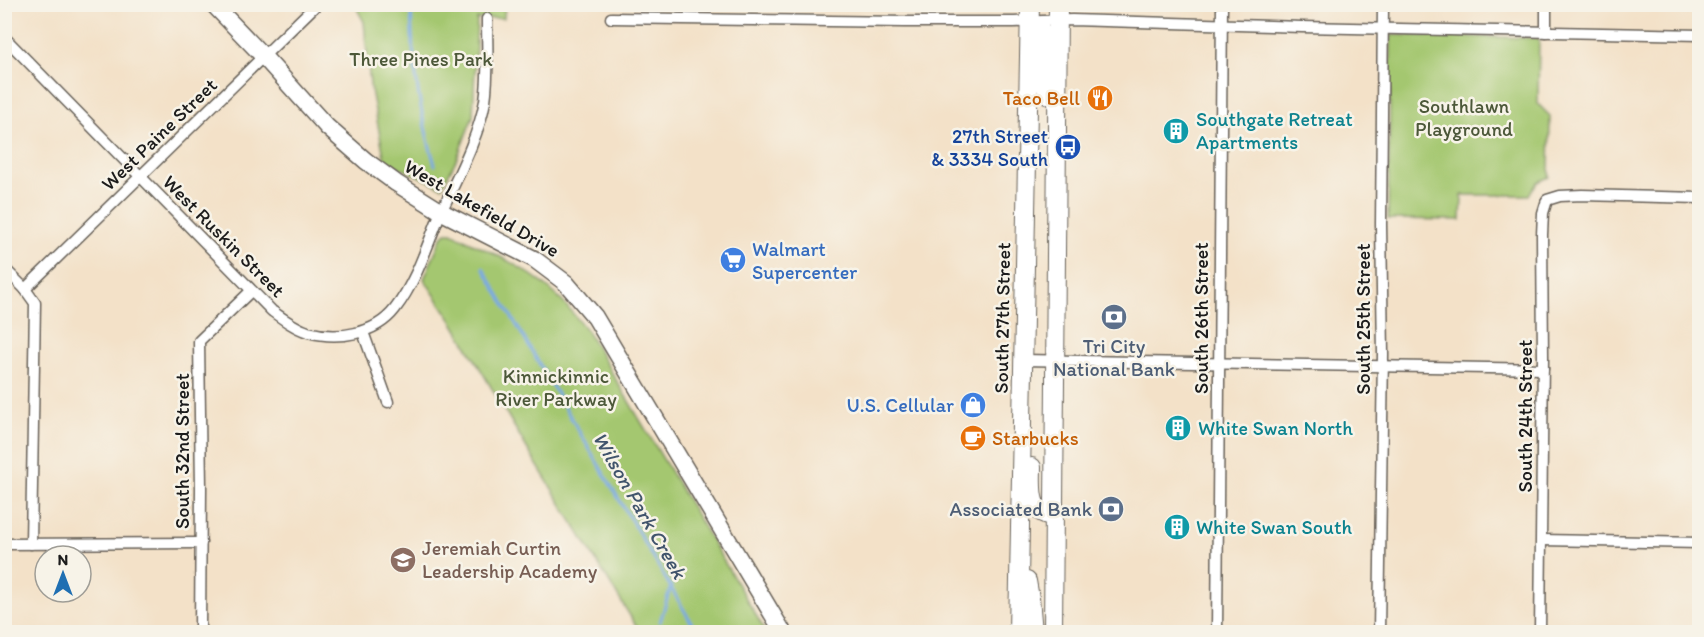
<svg xmlns="http://www.w3.org/2000/svg" width="1704" height="637" font-family="Itim,sans-serif">
<rect width="100%" height="100%" fill="#f7f3e8"/>
<filter id="ink" filterUnits="userSpaceOnUse"><feTurbulence type="fractalNoise" baseFrequency=".0167" numOctaves="2"/><feDisplacementMap in="SourceGraphic" scale="12" xChannelSelector="R" yChannelSelector="G"/><feConvolveMatrix kernelMatrix="1 2 1 2 8 2 1 2 1" color-interpolation-filters="sRGB"/></filter>
<filter id="wash" filterUnits="userSpaceOnUse"><feTurbulence type="fractalNoise" baseFrequency=".008" numOctaves="4" result="noise"/><feDisplacementMap in="SourceGraphic" scale="24" xChannelSelector="R" yChannelSelector="G"/><feGaussianBlur stdDeviation="1.35" result="paint"/><feColorMatrix in="noise" values="0 0 0 0 0 0 0 0 0 0 0 0 0 0 0 0 0 1.4 0 .05"/><feComposite in="paint" operator="in"/></filter>
<g filter="url(#wash)">
<rect width="100%" height="100%" fill="#f3e1c8"/>
<!-- green -->
<g fill="#a4c770" stroke="#607246" stroke-width="1.5">
<path d="M355,5H505L504,18L477,19L473,116L457,158L442,187L385,161L370,85L364,22Z"/>
<path d="M1391,35L1539,38L1538,104L1550,116L1549,177L1538,182L1529,195H1462L1461,220L1388,219Z"/>
<path d="M446,233H452C483,249 519,263 546,286C562,299 574,314 587,331L766,632H640L528,450L454,324L424,279L441,238Z"/>
</g>
<g fill="none" stroke-linecap="round" stroke-linejoin="round">
<!-- stream -->
<g stroke="#79a9e3" stroke-width="3">
<path d="M412,4C410,26 413,48 415,69C419,102 425,133 435,165"/>
<path d="M483,268L697,632"/>
<path d="M660,622L671,586"/>
</g>
</g>
</g>
<g filter="url(#ink)">
<g fill="none" stroke-linecap="round" stroke-linejoin="round">
<defs>
<g id="street">
<path d="M611,18L904,22H1014L1072,20L1302,27L1700,35"/>
<path d="M1546,32V4"/>
<path d="M4,37L272,311C283,319 295,328 308,332C337,340 375,335 395,309C415,283 426,249 438,219C454,183 478,140 485,101C489,74 487,46 487,19"/>
<path d="M4,268L25,289L35,303L31,544"/>
<path d="M25,289L317,4"/>
<path d="M363,332L388,402"/>
<path d="M1023,360L1543,369"/>
<path d="M1542,540L1700,543"/>
<path d="M4,544L201,543"/>
<path d="M200,632L201,488L199,341L251,291"/>
<path d="M1217,632L1222,4"/>
<path d="M1379,632L1383,354L1381,224L1383,4"/>
<path d="M1540,632L1543,357L1542,235L1543,213L1547,200L1560,196L1582,195L1700,198"/>
</g>
<path id="secondary" d="M213,4L264,57L327,127L366,161L396,183L442,212L534,259L566,283L595,317L783,632"/>
<g id="primary">
<path d="M1030,22L1041,31L1043,35L1046,89L1049,95"/>
<path d="M1032,467C1032,486 1028,514 1053,516"/>
<path d="M1027,581L1030,598L1033,632"/>
<path d="M1018,632L1030,4"/>
<path d="M1053,632L1058,4"/>
</g>
</defs>
<!-- street casing -->
<use href="#street" stroke="#676158" stroke-width="13"/>
<!-- secondary casing -->
<use href="#secondary" stroke="#676158" stroke-width="19"/>
<!-- primary casing -->
<use href="#primary" stroke="#676158" stroke-width="20"/>
<!-- street -->
<use href="#street" stroke="#fff" stroke-width="10"/>
<!-- secondary -->
<use href="#secondary" stroke="#fff" stroke-width="16"/>
<!-- primary -->
<use href="#primary" stroke="#fff" stroke-width="18"/>
</g>
</g>
<!-- icons -->
<defs>
<symbol id="restaurant-disc" viewBox="-11 -11 22 22"><circle r="9.5" fill="#e8710a" stroke="#f7f3e8"/><path d="M-5-6h1v4h1v-4h1v4h1v-4h1v5L-1.5 .5V6h-2V.5L-5-1ZM5-6V6H3V1.5H1.5Q1.5-4 5-6Z" fill="#fff"/></symbol>
<symbol id="building-disc" viewBox="-11 -11 22 22"><circle r="9.5" fill="#0f9aa8" stroke="#f7f3e8"/><path d="M-4-6H4V6H1V3H-1V6H-4ZM-2.5-4.3h1.7v1.8h-1.7ZM.8-4.3h1.7v1.8H.8ZM-2.5-1h1.7V.8h-1.7ZM.8-1h1.7V.8H.8Z" fill="#fff"/></symbol>
<symbol id="bus-disc" viewBox="-11 -11 22 22"><circle r="9.5" fill="#1a4fb4" stroke="#f7f3e8"/><path d="M-5-6H5V4H4V6H2V4H-2V6H-4V4H-5ZM-3.5-4V0h7V-4ZM-3.5 1.2v1.5H-2V1.2ZM2 1.2v1.5H3.5V1.2Z" fill="#fff"/></symbol>
<symbol id="supermarket-disc" viewBox="-11 -11 22 22"><circle r="9.5" fill="#3f7fe0" stroke="#f7f3e8"/><path d="M-6-5.5h2.5l.6 2H6L4.5 2H-2.5L-4.4-4H-6ZM-1.5 3.2a1.3 1.3 0 1 0 .1 0ZM3 3.2a1.3 1.3 0 1 0 .1 0Z" fill="#fff"/></symbol>
<symbol id="bank-disc" viewBox="-11 -11 22 22"><circle r="9.5" fill="#5c6f8a" stroke="#f7f3e8"/><path d="M-6-4H6V4H-6ZM0-2.3a2.3 2.3 0 1 0 0 4.6a2.3 2.3 0 1 0 0-4.6Z" fill="#fff"/></symbol>
<symbol id="shop-disc" viewBox="-11 -11 22 22"><circle r="9.5" fill="#3f7fe0" stroke="#f7f3e8"/><path d="M-5-2.5h2.3a2.7 3.5 0 0 1 5.4 0H5L5.5 6h-11ZM-1.5-2.5h3a1.5 2.3 0 0 0-3 0Z" fill="#fff"/></symbol>
<symbol id="cafe-disc" viewBox="-11 -11 22 22"><circle r="9.5" fill="#e8710a" stroke="#f7f3e8"/><path d="M-5.5-4.5H6V0H3Q3 3.5 0 3.5H-2.5Q-5.5 3.5-5.5 0ZM3-3.2v2h1.7v-2ZM-6 4.5H4V6H-6Z" fill="#fff"/></symbol>
<symbol id="school-disc" viewBox="-11 -11 22 22"><circle r="9.5" fill="#8d6e63" stroke="#f7f3e8"/><path d="M0-5L7-2L0 1L-7-2ZM-4 1L0 2.5L4 1V4Q0 6-4 4Z" fill="#fff"/></symbol>
</defs>
<g fill-rule="evenodd">
<use href="#restaurant-disc" x="1085" y="83" width="30" height="30"/>
<use href="#building-disc" x="1161" y="116" width="30" height="30"/>
<use href="#bus-disc" x="1053" y="132" width="30" height="30"/>
<use href="#supermarket-disc" x="718" y="245" width="30" height="30"/>
<use href="#bank-disc" x="1099" y="302" width="30" height="30"/>
<use href="#shop-disc" x="958" y="390" width="30" height="30"/>
<use href="#building-disc" x="1163" y="413" width="30" height="30"/>
<use href="#cafe-disc" x="958" y="423" width="30" height="30"/>
<use href="#bank-disc" x="1096" y="494" width="30" height="30"/>
<use href="#building-disc" x="1162" y="512" width="30" height="30"/>
<use href="#school-disc" x="388" y="545" width="30" height="30"/>
</g>
<g text-anchor="middle" dominant-baseline="central" stroke-width="5" stroke-linejoin="round" paint-order="stroke">
<!-- park labels -->
<g font-size="20" fill="#4c5839" stroke="#f7f3e8">
<text x="421" y="59">Three Pines Park</text>
<text x="1464" y="106">Southlawn<tspan x="1464" dy="23">Playground</tspan></text>
<text x="556" y="376">Kinnickinnic<tspan x="556" dy="23">River Parkway</tspan></text>
</g>
<!-- food labels -->
<g font-size="20" fill="#c56008" stroke="#f7f3e8" text-anchor="end">
<text x="1080" y="98">Taco Bell</text>
<text x="992" y="438" text-anchor="start">Starbucks</text>
</g>
<!-- culture labels -->
<g font-size="20" fill="#0d838f" stroke="#f7f3e8" text-anchor="start">
<text x="1196" y="119">Southgate Retreat<tspan x="1196" dy="23">Apartments</tspan></text>
<text x="1198" y="428">White Swan North</text>
<text x="1196" y="527">White Swan South</text>
</g>
<!-- street labels -->
<g font-size="20" fill="#1c1c1c" stroke="#f7f3e8">
<text transform="translate(159 134) rotate(-44)">West Paine Street</text>
<text transform="translate(482 208) rotate(30)">West Lakefield Drive</text>
<text transform="translate(224 236) rotate(45)">West Ruskin Street</text>
<text transform="translate(1002 318) rotate(-89)">South 27th Street</text>
<text transform="translate(1201 318) rotate(-90)">South 26th Street</text>
<text transform="translate(1363 319) rotate(-90)">South 25th Street</text>
<text transform="translate(1525 416) rotate(-90)">South 24th Street</text>
<text transform="translate(182 451) rotate(-90)">South 32nd Street</text>
</g>
<!-- transit labels -->
<g font-size="20" fill="#164399" stroke="#f7f3e8" text-anchor="end">
<text x="1048" y="136">27th Street<tspan x="1048" dy="23">&amp; 3334 South</tspan></text>
</g>
<!-- shop labels -->
<g font-size="20" fill="#366cbe" stroke="#f7f3e8" text-anchor="start">
<text x="752" y="249">Walmart<tspan x="752" dy="23">Supercenter</tspan></text>
<text x="954" y="405" text-anchor="end">U.S. Cellular</text>
</g>
<!-- service labels -->
<g font-size="20" fill="#4e5e75" stroke="#f7f3e8">
<text x="1114" y="346">Tri City<tspan x="1114" dy="23">National Bank</tspan></text>
<text x="1092" y="509" text-anchor="end">Associated Bank</text>
</g>
<!-- education labels -->
<g font-size="20" fill="#785e54" stroke="#f7f3e8" text-anchor="start">
<text x="422" y="548">Jeremiah Curtin<tspan x="422" dy="23">Leadership Academy</tspan></text>
</g>
<!-- water labels -->
<g font-size="21" font-style="italic" fill="#41546c" stroke="#f7f3e8">
<text transform="translate(640 505) rotate(60)">Wilson Park Creek</text>
</g>
</g>
<!-- margin -->
<rect width="1704" height="637" fill="none" stroke="#f7f3e8" stroke-width="24"/>
<!-- north arrow -->
<g transform="translate(63 574)"><circle r="28" fill="#f7f3e8" stroke="#9f9d96" stroke-width="1.5"/>
<path d="M0-4.5L10 22L0 15L-10 22Z" fill="#1f6fb2"/>
<text y="-9" font-size="16" font-weight="bold" text-anchor="middle" fill="#1c1c1c">N</text>
</g>
</svg>
